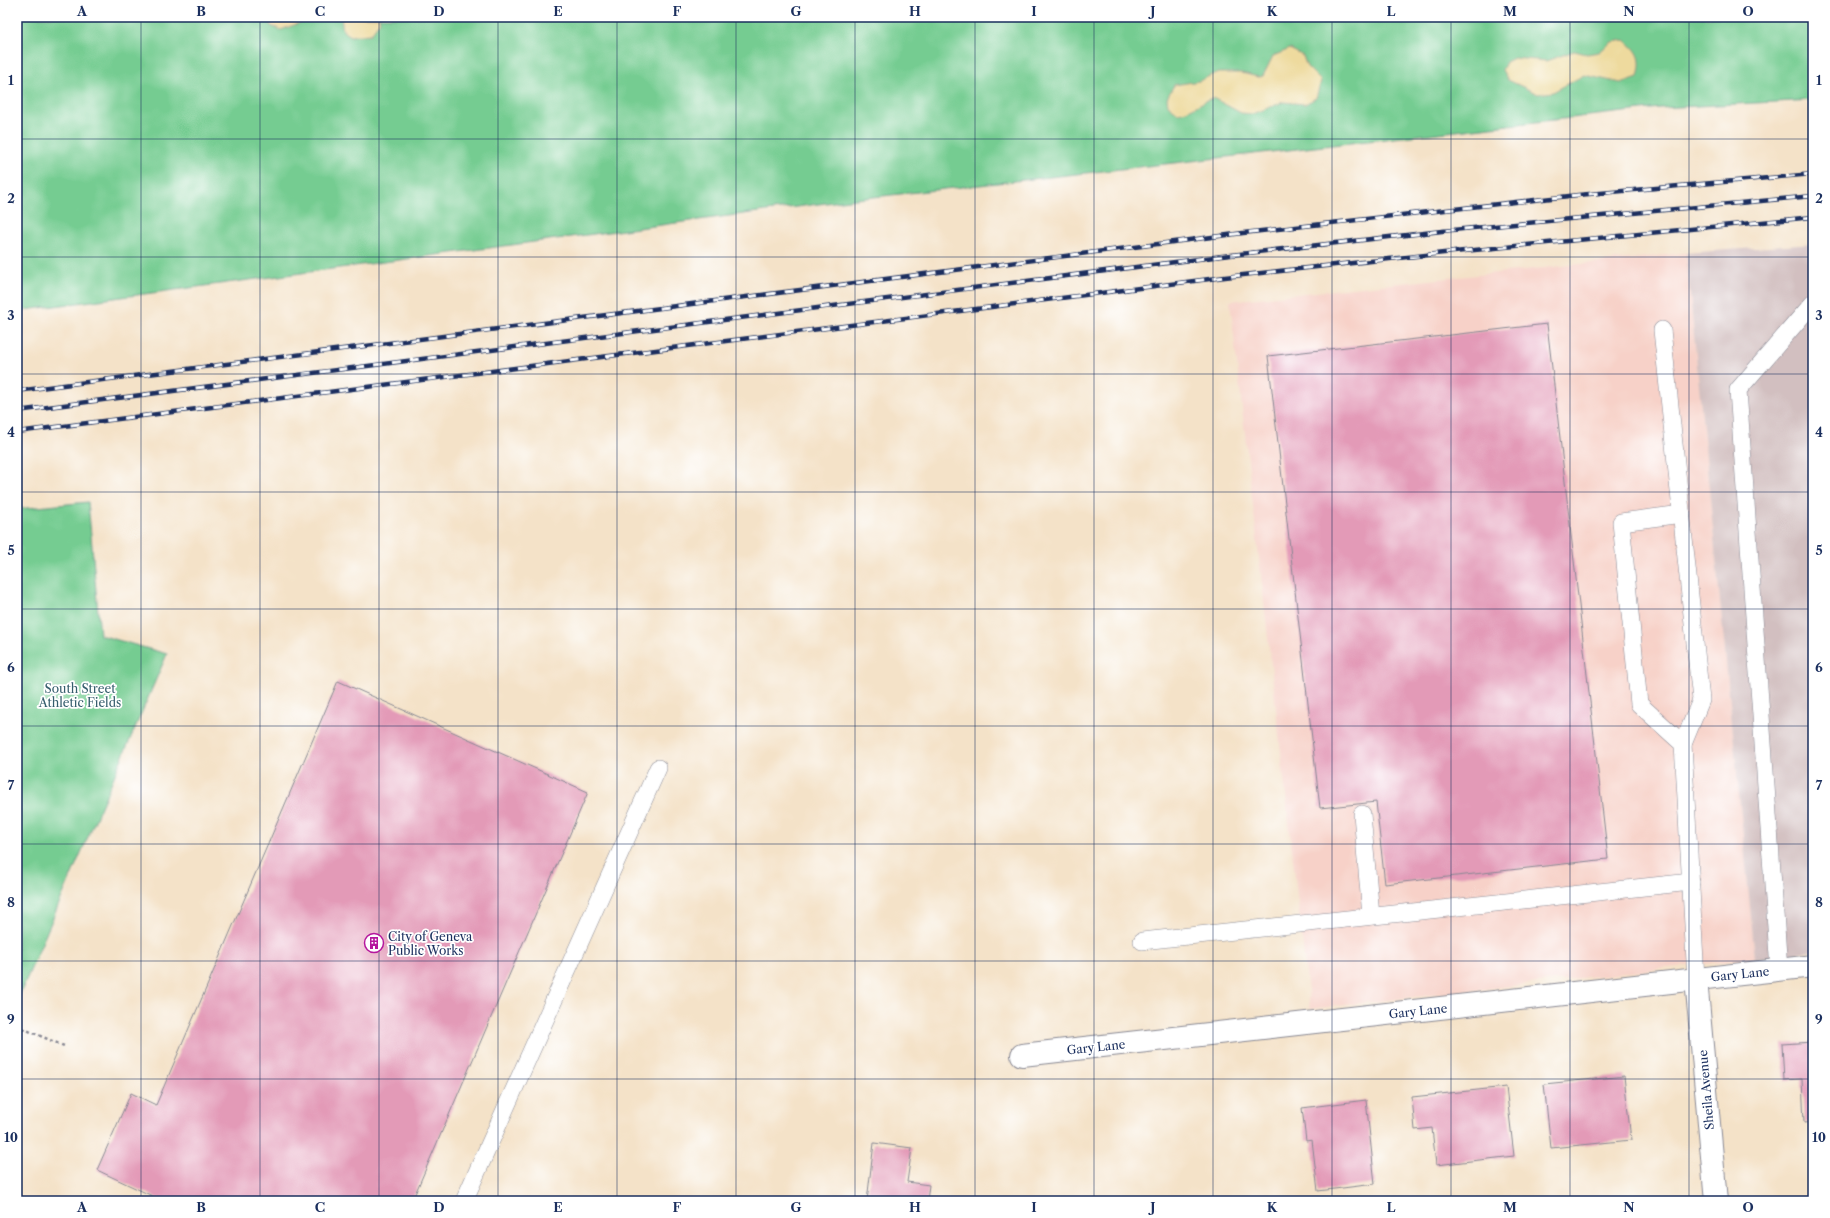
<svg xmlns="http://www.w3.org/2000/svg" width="1830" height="1218" font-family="'Libre Caslon Text',serif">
<rect width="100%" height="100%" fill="#fff"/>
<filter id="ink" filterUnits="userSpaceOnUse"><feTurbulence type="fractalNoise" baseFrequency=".025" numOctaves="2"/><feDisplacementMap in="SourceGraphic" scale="8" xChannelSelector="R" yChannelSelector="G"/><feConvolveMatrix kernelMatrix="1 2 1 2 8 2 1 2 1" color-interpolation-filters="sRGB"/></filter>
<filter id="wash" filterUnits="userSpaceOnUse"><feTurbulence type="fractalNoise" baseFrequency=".012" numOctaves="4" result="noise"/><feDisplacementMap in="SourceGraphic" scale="16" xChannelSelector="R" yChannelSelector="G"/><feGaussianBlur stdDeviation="0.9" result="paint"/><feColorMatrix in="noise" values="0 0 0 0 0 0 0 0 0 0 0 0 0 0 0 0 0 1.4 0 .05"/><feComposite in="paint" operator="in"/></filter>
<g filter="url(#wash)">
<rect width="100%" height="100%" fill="#f4e2c8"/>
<!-- built -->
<path fill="#f7d1c8" d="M1686,253L1755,958L1310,1009L1230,301Z"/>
<!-- industrial -->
<path fill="#d2bfc0" d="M1813,244V952L1755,958L1686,253Z"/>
<!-- green -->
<g fill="#74cc91" stroke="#487e78">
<path d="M17,17H1813V100L1659,108L856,199L17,311Z"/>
<path d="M88,502L100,635L167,654L17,1001V509Z"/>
</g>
<!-- sand -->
<g fill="#eeda9e" stroke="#84847e">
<path d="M267,17H302V22L281,30L271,26Z"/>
<path d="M341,17H379L380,21L371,34L351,36L343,31Z"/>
<path d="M1625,40C1639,52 1643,58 1638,77L1621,83L1584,75L1553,92L1538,94L1508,80L1502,70L1506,62L1514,58L1546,61L1574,51L1587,54L1599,52L1612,42Z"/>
<path d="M1290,49L1303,56L1307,67L1321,81L1316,98L1305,104L1283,102L1253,114L1241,113L1213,98C1199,103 1191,111 1178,113L1168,105L1167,98L1174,85L1199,81L1216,73H1242L1258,77L1263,76L1273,56Z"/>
</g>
<g id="blocks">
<!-- building -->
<g fill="#e39ab7">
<path d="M1547,324L1608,859L1385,884L1376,802L1320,808L1268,356Z"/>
<path d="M338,681L588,792L412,1201H163L97,1170L131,1093L156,1105Z"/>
<path d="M1813,1042V1122L1804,1123L1802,1079L1784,1080L1782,1044Z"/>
<path d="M1624,1076L1631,1140L1551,1148L1544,1084Z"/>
<path d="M1506,1087L1514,1156L1436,1165L1432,1128L1415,1130L1412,1097Z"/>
<path d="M1366,1100L1375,1184L1318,1191L1312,1140L1306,1141L1302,1108Z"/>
<path d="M874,1143L912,1148L907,1182L929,1185L927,1201H867Z"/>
</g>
</g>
</g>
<g filter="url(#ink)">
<use href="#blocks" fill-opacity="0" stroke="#888893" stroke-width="1"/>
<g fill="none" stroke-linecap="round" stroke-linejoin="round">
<defs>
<g id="service">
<path d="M1662,330L1701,700L1683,744"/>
<path d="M1682,514L1621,522L1639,704L1683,744L1696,979"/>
<path d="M1362,814L1371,916"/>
<path d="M1142,941L1691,882"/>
<path d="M1779,970L1738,390L1813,303"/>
<path d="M464,1201L658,768"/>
</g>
<g id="minor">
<path d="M1696,979L1716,1201"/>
<path d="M1022,1055L1813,966"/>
</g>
</defs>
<!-- service casing -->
<use href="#service" stroke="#888893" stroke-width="18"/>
<!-- minor casing -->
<use href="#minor" stroke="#888893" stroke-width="24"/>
<!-- path -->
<path stroke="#888893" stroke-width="2.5" stroke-dasharray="3 3" stroke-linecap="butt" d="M17,1026L64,1046"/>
<!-- service -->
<use href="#service" stroke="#fff" stroke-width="17"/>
<!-- minor -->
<use href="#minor" stroke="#fff" stroke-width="22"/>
<defs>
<g id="rail">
<path d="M17,391L1243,233L1578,195L1813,174"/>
<path d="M17,411L1222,256L1442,231L1813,196"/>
<path d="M17,432L1225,277L1444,253L1813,217"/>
</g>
</defs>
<!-- rail casing -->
<use href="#rail" stroke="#1b2f5e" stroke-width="4.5"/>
<!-- rail -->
<use href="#rail" stroke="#fff" stroke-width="3" stroke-dasharray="9" stroke-linecap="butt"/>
</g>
</g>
<!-- grid -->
<path fill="none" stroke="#1b2f5e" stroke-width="1" stroke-opacity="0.55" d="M141,17V1201M260,17V1201M379,17V1201M498,17V1201M617,17V1201M736,17V1201M855,17V1201M975,17V1201M1094,17V1201M1213,17V1201M1332,17V1201M1451,17V1201M1570,17V1201M1689,17V1201M17,139H1813M17,257H1813M17,374H1813M17,492H1813M17,609H1813M17,726H1813M17,844H1813M17,961H1813M17,1079H1813"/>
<!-- icons -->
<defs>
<symbol id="building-ring" viewBox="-11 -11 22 22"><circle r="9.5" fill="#fff" stroke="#b5179e" stroke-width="1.5"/><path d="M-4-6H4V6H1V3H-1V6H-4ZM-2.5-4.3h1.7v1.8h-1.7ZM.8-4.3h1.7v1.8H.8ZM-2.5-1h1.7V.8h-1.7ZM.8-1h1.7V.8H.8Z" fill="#b5179e"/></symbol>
</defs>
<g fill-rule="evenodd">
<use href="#building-ring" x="363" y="932" width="22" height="22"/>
</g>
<g text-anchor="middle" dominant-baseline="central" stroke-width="3.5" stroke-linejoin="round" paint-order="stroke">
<!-- park labels -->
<g font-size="12" fill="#365e6d" stroke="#fff">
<text x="80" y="688">South Street<tspan x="80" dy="14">Athletic Fields</tspan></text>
</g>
<!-- poi labels -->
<g font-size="12" fill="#1b2f5e" stroke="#fff" text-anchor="start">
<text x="388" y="936">City of Geneva<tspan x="388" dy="14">Public Works</tspan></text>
</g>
<!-- street labels -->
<g font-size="12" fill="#1b2f5e" stroke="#fff">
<text transform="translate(1740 974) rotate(-6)">Gary Lane</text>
<text transform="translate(1418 1011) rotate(-6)">Gary Lane</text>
<text transform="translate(1096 1047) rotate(-6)">Gary Lane</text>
<text transform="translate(1706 1090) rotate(-95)">Sheila Avenue</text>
</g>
</g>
<!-- margin -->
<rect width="1830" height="1218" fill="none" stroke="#fff" stroke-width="44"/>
<rect x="22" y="22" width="1786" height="1174" fill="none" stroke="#1b2f5e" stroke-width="1.5"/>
<g font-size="13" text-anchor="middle" font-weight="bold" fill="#1b2f5e">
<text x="82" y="16">A</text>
<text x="201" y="16">B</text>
<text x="320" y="16">C</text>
<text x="439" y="16">D</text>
<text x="558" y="16">E</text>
<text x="677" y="16">F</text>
<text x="796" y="16">G</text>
<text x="915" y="16">H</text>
<text x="1034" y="16">I</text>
<text x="1153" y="16">J</text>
<text x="1272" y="16">K</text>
<text x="1391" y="16">L</text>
<text x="1510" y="16">M</text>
<text x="1629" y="16">N</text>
<text x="1748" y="16">O</text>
<text x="11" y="85">1</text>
<text x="1819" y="85">1</text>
<text x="11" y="203">2</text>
<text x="1819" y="203">2</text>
<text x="11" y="320">3</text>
<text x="1819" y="320">3</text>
<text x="11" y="437">4</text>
<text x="1819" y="437">4</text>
<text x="11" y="555">5</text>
<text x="1819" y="555">5</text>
<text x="11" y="672">6</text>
<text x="1819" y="672">6</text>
<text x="11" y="790">7</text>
<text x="1819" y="790">7</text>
<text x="11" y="907">8</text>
<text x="1819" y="907">8</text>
<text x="11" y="1024">9</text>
<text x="1819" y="1024">9</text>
<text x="11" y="1142">10</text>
<text x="1819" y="1142">10</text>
<text x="82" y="1212">A</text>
<text x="201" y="1212">B</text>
<text x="320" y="1212">C</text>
<text x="439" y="1212">D</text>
<text x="558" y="1212">E</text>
<text x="677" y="1212">F</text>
<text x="796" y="1212">G</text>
<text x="915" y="1212">H</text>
<text x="1034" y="1212">I</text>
<text x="1153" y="1212">J</text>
<text x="1272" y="1212">K</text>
<text x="1391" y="1212">L</text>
<text x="1510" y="1212">M</text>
<text x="1629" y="1212">N</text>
<text x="1748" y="1212">O</text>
</g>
</svg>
